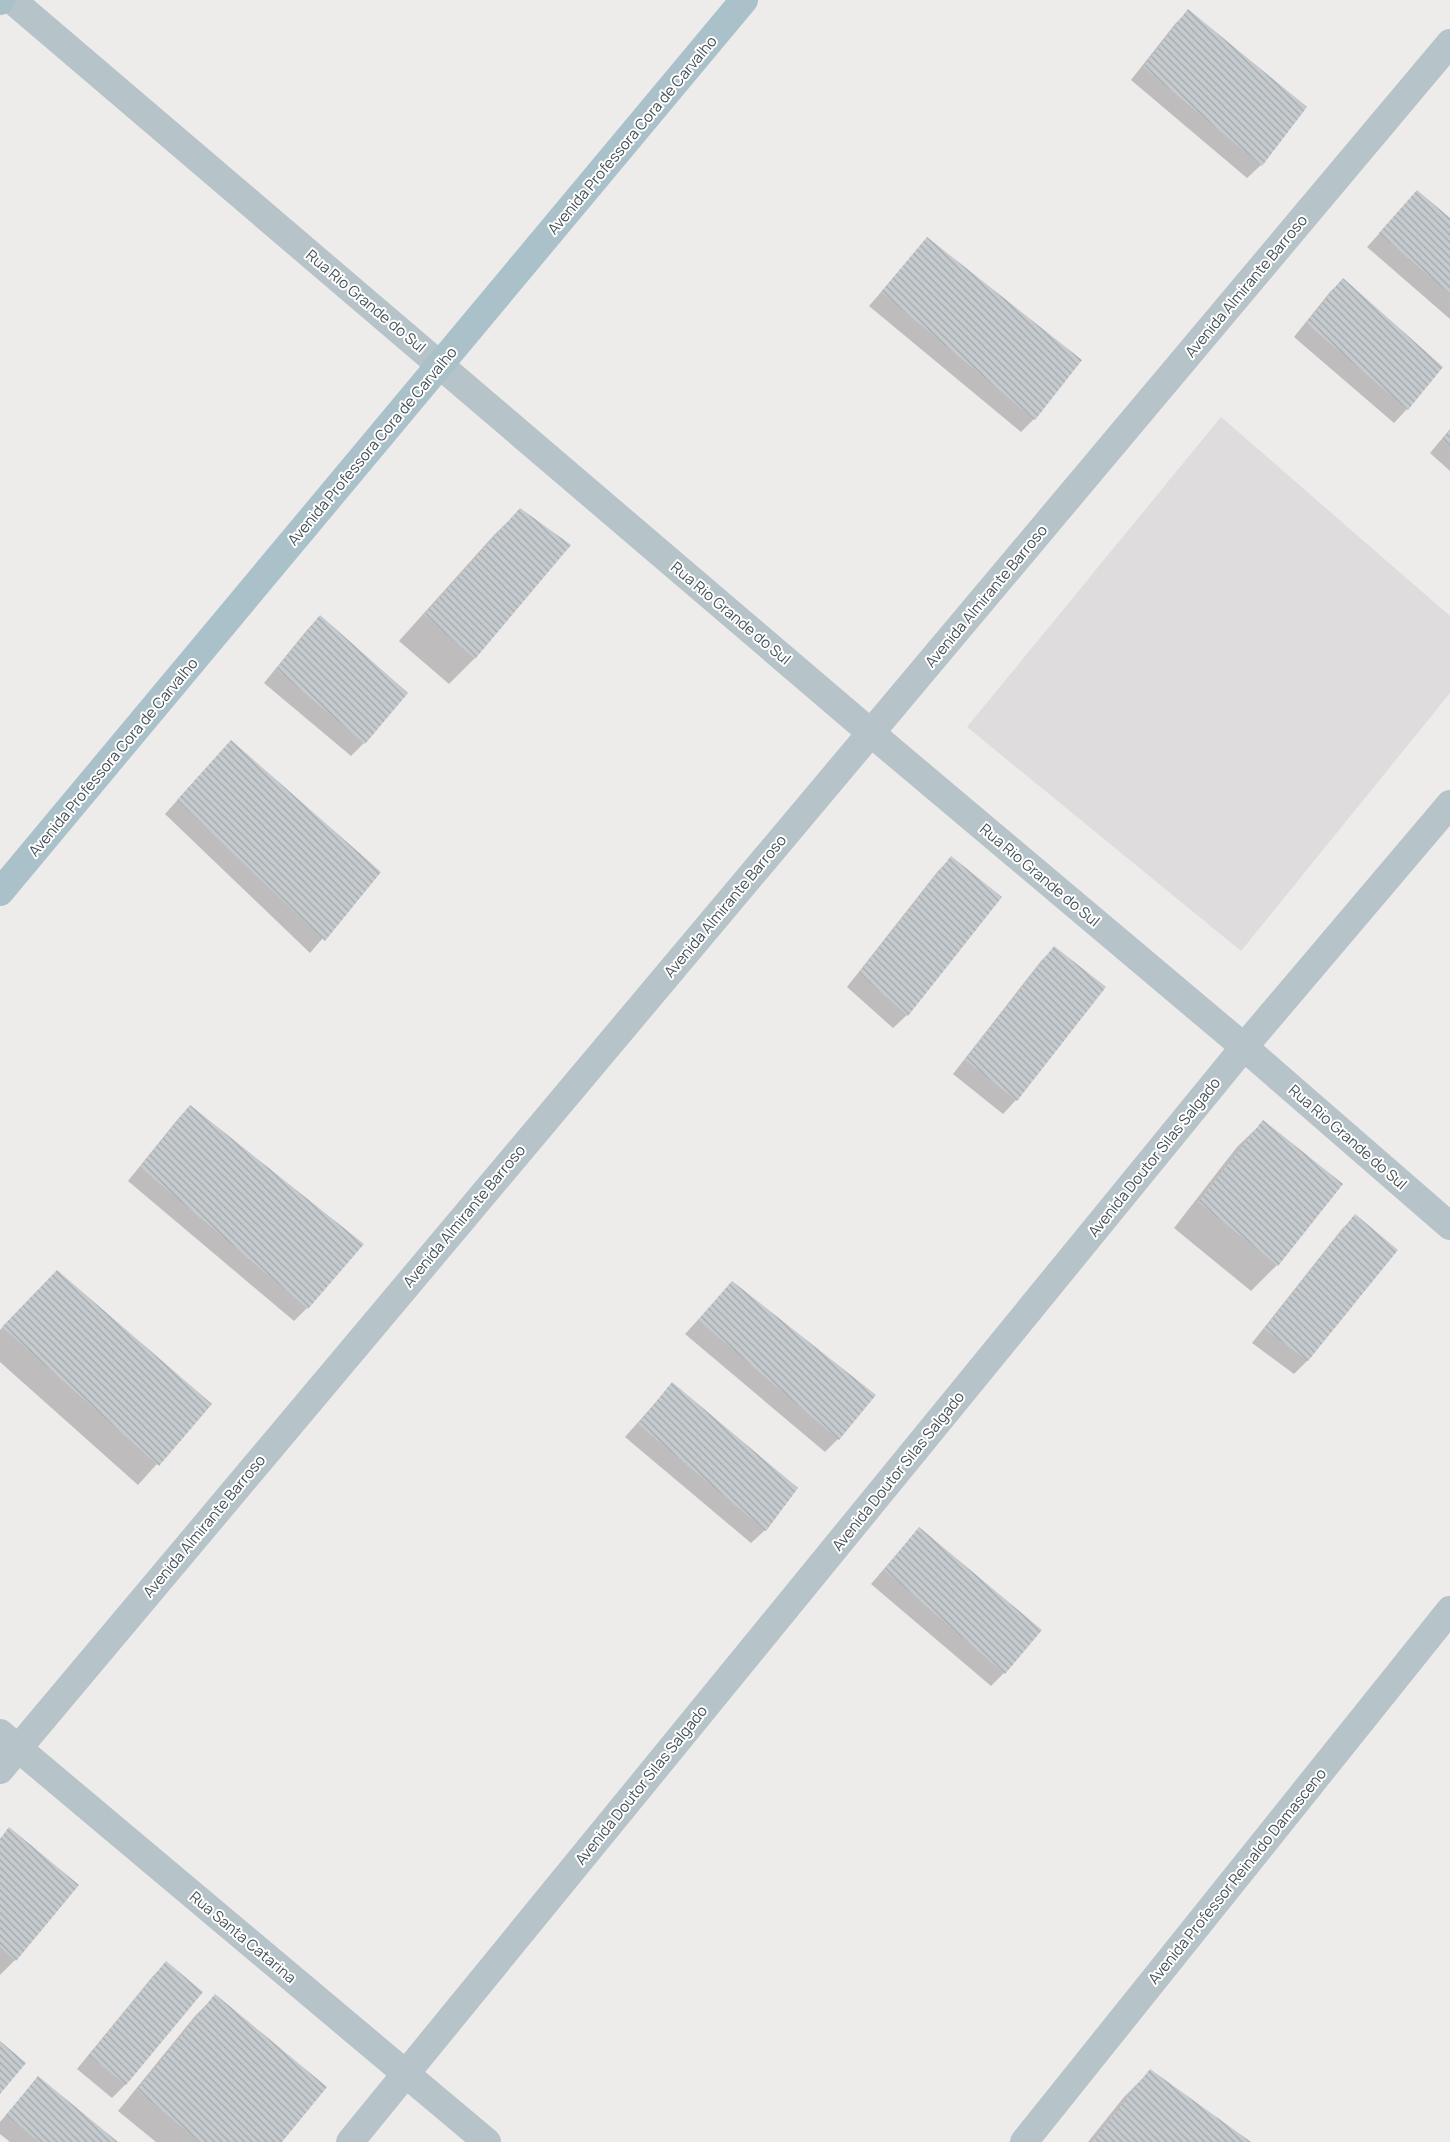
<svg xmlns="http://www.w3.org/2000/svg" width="1450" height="2142" font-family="Manrope,sans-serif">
<defs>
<pattern id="building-back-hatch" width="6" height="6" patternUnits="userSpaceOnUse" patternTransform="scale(1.25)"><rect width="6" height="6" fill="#c5cace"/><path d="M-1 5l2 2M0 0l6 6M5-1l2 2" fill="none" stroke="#a2a7aa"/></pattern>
</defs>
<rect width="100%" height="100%" fill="#eeebeb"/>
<!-- education -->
<path fill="#dfdcdd" d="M1221,417L1450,616V693L1241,951L967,727Z"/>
<!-- shadow -->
<g fill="#0003">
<path d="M1188,11L1261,165L1247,178L1131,80L1175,24Z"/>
<path d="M1417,192L1450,219V319L1367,247Z"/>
<path d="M927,239L1034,419L1021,432L869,306Z"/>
<path d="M1343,279L1407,409L1394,423L1294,337L1330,292Z"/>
<path d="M1450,429V471L1430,453Z"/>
<path d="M520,510L569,545L474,659L449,684L399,641L494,535Z"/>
<path d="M320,616L364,743L351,756L264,683L307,630Z"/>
<path d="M218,755L380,872L310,953L165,814Z"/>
<path d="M951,858L1000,898L907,1015L893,1028L847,987L938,871Z"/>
<path d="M1054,948L1016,1100L1003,1114L953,1074L1041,961Z"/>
<path d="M190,1106L307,1308L294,1321L128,1181L177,1120Z"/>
<path d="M1263,1122L1277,1265L1251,1291L1174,1228L1237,1147Z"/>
<path d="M1355,1216L1396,1251L1307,1361L1294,1374L1252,1343L1342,1229Z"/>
<path d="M732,1283L838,1439L825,1452L685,1334Z"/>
<path d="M37,1291L211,1404L138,1485L0,1362V1330Z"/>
<path d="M672,1384L797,1488L765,1530L751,1543L625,1437Z"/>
<path d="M919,1528L1004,1673L991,1686L871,1584Z"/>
<path d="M10,1829L15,1960L0,1975V1839Z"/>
<path d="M166,1963L201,1992L125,2085L112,2098L77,2069L153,1976Z"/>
<path d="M215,1996L280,2142H156L118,2111L195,2016Z"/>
<path d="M1150,2071L1249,2142H1088L1124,2097Z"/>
<path d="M38,2078L116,2142H10L0,2134V2122Z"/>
</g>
<!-- building -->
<g fill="url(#building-back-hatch)">
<path d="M1188,9L1307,107L1262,166L1143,67Z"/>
<path d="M1417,190L1450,218V294L1379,233Z"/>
<path d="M927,237L1082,360L1035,420L881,292Z"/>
<path d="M1343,278L1443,367L1408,410L1306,323Z"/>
<path d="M1450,430V446L1442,440Z"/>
<path d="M520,508L571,545L475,659L424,615Z"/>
<path d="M320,615L408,693L365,744L276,669Z"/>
<path d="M231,740L381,872L325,941L177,800Z"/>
<path d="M951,856L1002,897L908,1016L859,973Z"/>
<path d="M1054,946L1106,987L1017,1101L965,1060Z"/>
<path d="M190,1105L364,1244L308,1309L140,1167Z"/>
<path d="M1263,1120L1343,1184L1278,1266L1198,1202Z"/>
<path d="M1355,1214L1398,1250L1308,1361L1264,1329Z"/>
<path d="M57,1270L212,1404L159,1466L2,1327Z"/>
<path d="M732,1281L876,1395L839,1440L698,1320Z"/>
<path d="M672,1382L798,1488L766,1531L638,1424Z"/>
<path d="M919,1527L1042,1630L1005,1674L884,1570Z"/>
<path d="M9,1827L79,1885L16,1961L0,1947V1839Z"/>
<path d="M166,1961L203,1992L126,2085L89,2055Z"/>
<path d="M215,1994L327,2087L282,2142H200L137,2090Z"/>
<path d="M0,2041L26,2063L0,2094Z"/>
<path d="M1150,2069L1251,2142H1092Z"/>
<path d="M38,2076L118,2142H39L6,2115Z"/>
</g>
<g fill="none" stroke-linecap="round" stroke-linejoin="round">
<!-- minor -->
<g stroke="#b6c3c8" stroke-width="28">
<path d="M12,0L871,733L1244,1047L1450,1226"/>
<path d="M0,1733L487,2142"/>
<path d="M0,1770L1450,43"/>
<path d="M350,2142L1244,1047L1450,804"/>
<path d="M1024,2142L1450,1610"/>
</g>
<!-- major -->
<g stroke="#aac1ca" stroke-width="28">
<path d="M0,1L1,0"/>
<path d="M0,892L744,0"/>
</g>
</g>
<g text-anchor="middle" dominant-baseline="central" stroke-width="4" stroke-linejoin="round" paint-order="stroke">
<!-- street labels -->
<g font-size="15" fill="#445258" stroke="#fff">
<text transform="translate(632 135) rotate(-50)">Avenida Professora Cora de Carvalho</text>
<text transform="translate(1246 286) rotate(-50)">Avenida Almirante Barroso</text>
<text transform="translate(366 301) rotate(40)">Rua Rio Grande do Sul</text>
<text transform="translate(372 446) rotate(-50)">Avenida Professora Cora de Carvalho</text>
<text transform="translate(986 596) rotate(-50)">Avenida Almirante Barroso</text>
<text transform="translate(731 613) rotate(40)">Rua Rio Grande do Sul</text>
<text transform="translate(113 757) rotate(-50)">Avenida Professora Cora de Carvalho</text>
<text transform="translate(1040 875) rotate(40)">Rua Rio Grande do Sul</text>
<text transform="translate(725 906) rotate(-50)">Avenida Almirante Barroso</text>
<text transform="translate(1348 1137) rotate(41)">Rua Rio Grande do Sul</text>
<text transform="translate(1154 1157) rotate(-51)">Avenida Doutor Silas Salgado</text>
<text transform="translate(464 1216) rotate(-50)">Avenida Almirante Barroso</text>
<text transform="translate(898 1471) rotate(-51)">Avenida Doutor Silas Salgado</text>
<text transform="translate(204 1526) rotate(-50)">Avenida Almirante Barroso</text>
<text transform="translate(641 1785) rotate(-51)">Avenida Doutor Silas Salgado</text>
<text transform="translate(1237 1876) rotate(-51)">Avenida Professor Reinaldo Damasceno</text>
<text transform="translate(243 1937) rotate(40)">Rua Santa Catarina</text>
</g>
</g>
</svg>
